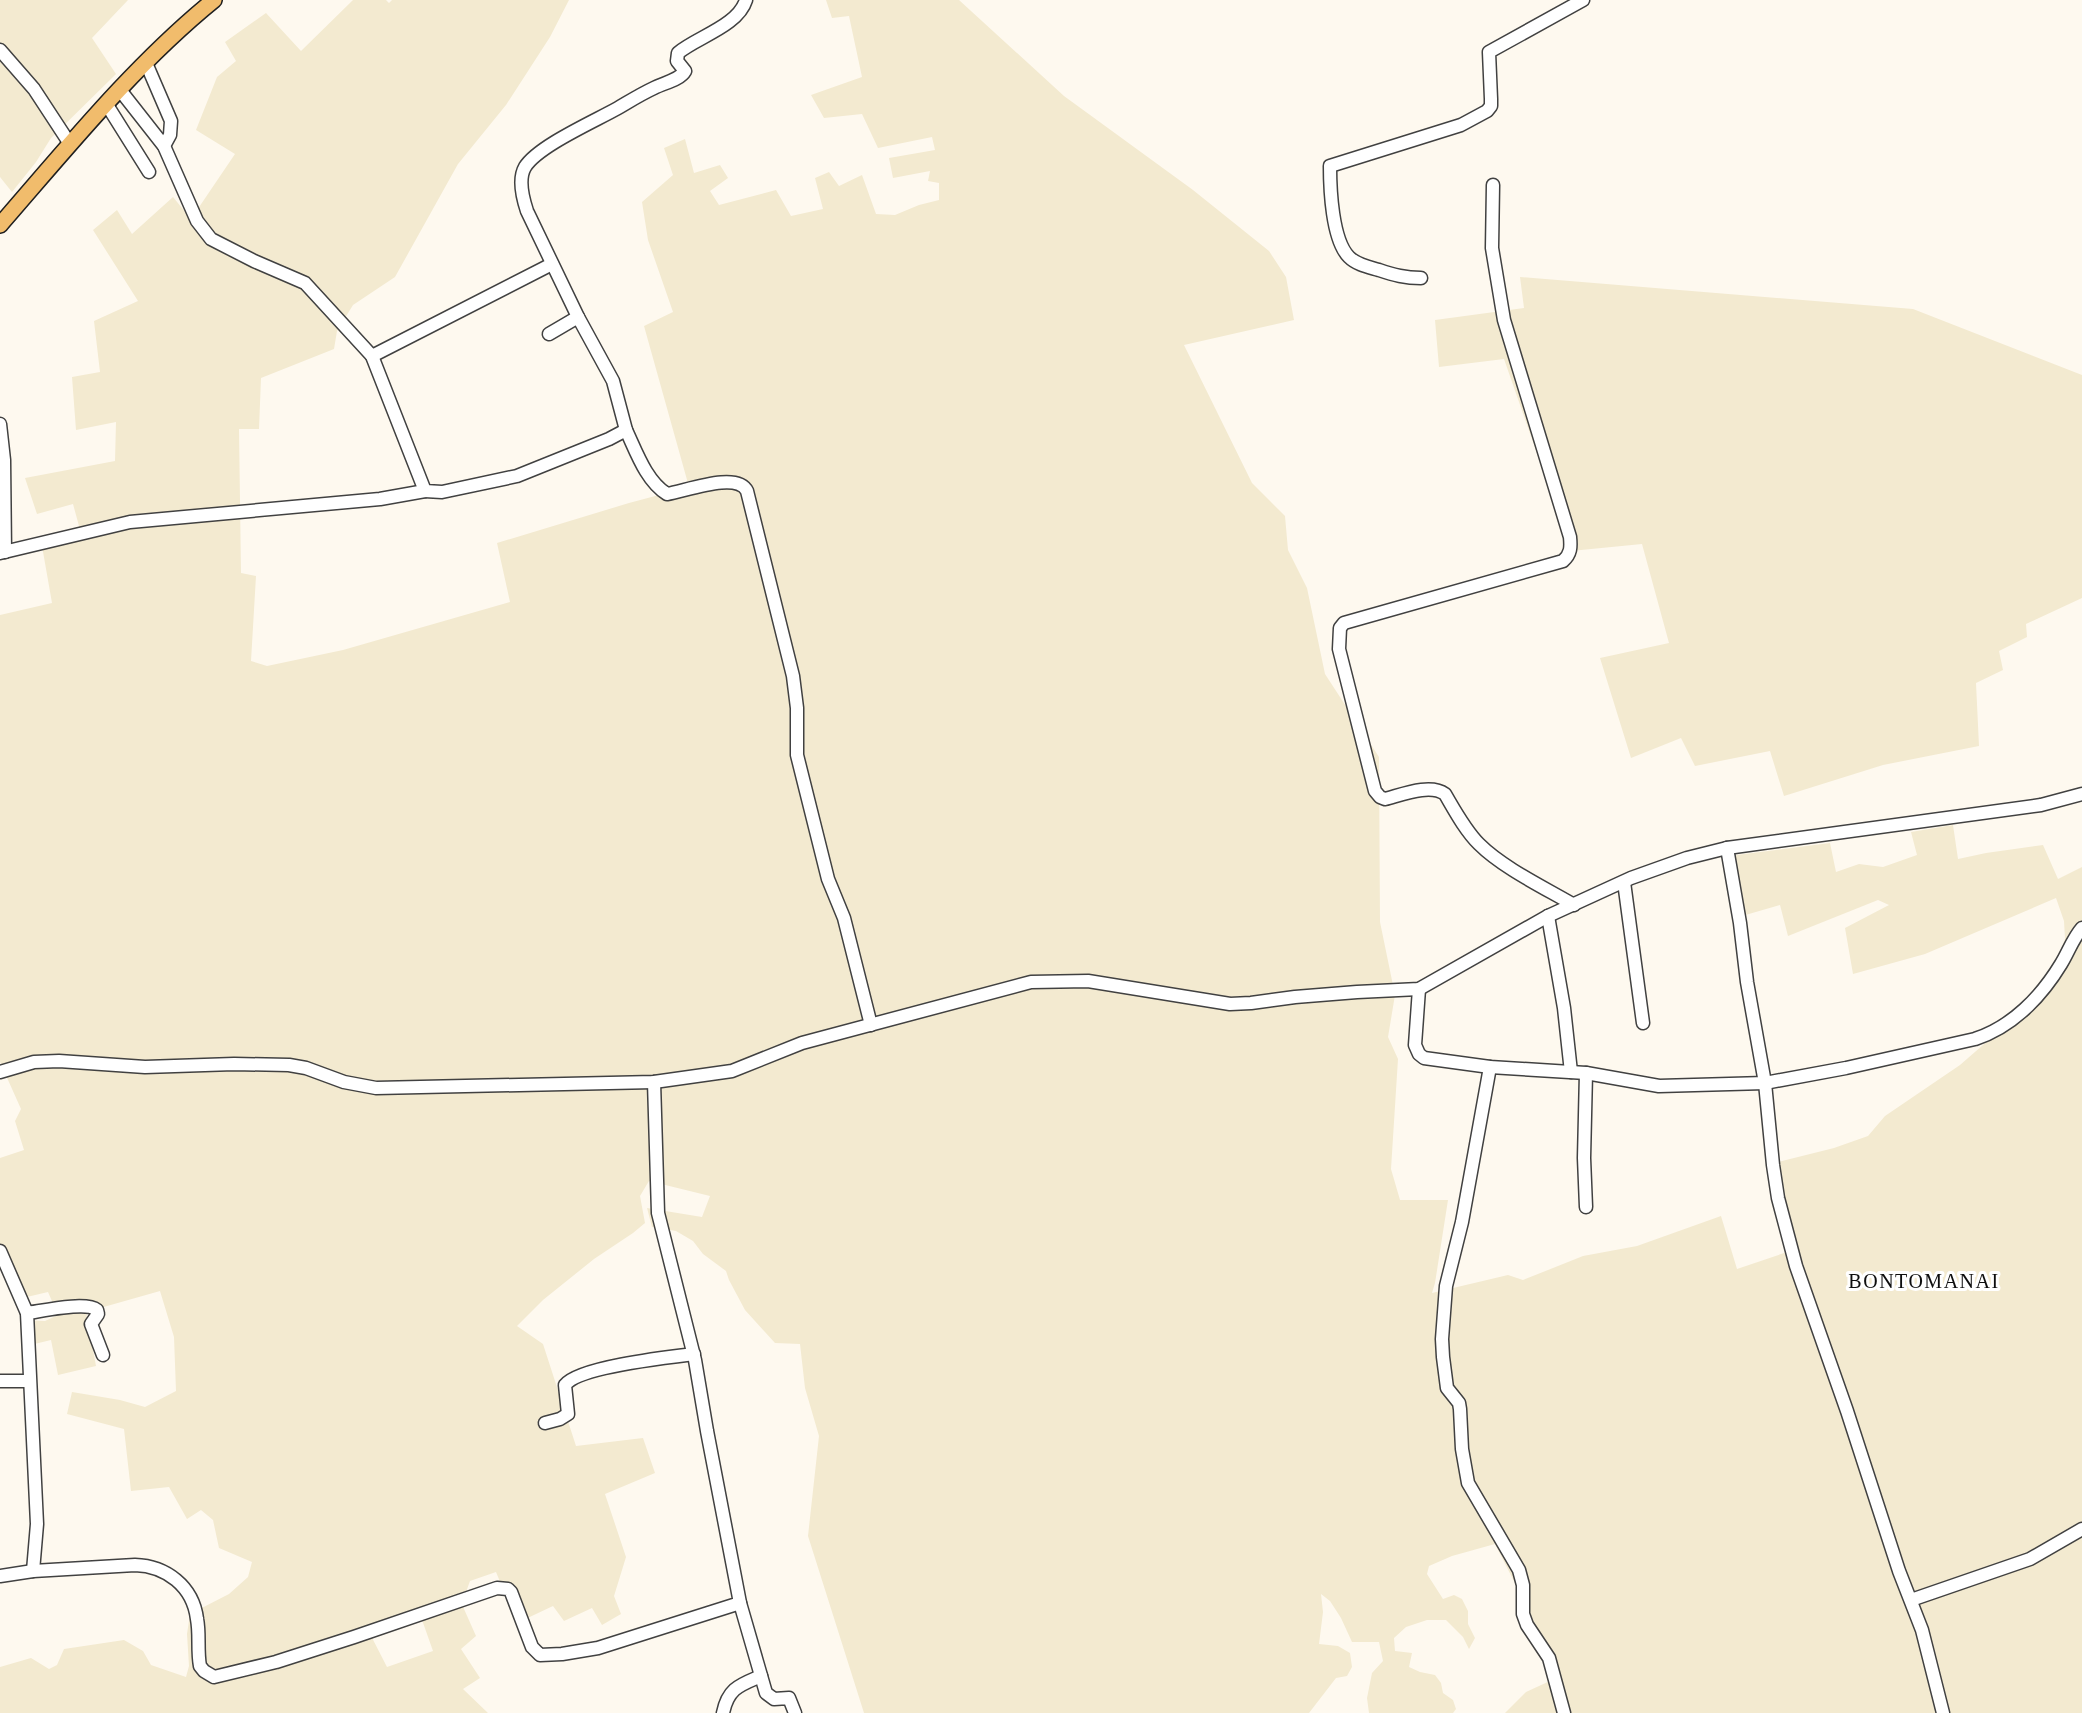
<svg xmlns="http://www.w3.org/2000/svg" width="2082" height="1713" font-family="'Times New Roman',serif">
<rect width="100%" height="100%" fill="#fef9ef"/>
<!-- farmland -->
<g fill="#f3ead0">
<path d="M0,0H128L92,38L116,74L51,138L36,162L12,192L0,177Z"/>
<path d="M353,0H386L389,3L392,0H569L550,37L506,105L458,164L395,277L353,305L337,331L334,349L261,378L259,429H239L241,573L256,576L251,661L267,666L343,650L510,602L497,543L629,503L689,487L644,326L673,312L648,240L642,202L673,175L664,148L685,139L694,173L720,165L728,178L710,191L719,205L776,190L791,216L823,209L815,178L829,172L839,186L862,175L876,214L895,215L919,205L939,200V183L928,181L930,171L893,178L889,158L935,150L932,137L878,148L862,114L824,118L811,95L862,77L849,16L832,18L826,0H959L1064,96L1193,190L1269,251L1286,277L1294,320L1184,345L1252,483L1285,516L1288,550L1307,588L1325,674L1379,757L1380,922L1395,995L1388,1037L1398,1059L1391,1169L1400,1200H1448L1435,1283L1432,1293L1508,1275L1523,1280L1583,1256L1637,1246L1721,1216L1737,1269L1787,1252L1770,1164L1834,1148L1868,1136L1885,1116L1960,1065L2022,1011L2049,979L2065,939L2064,921L2056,898L1925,954L1853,974L1845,928L1889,905L1878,900L1788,936L1780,905L1735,918L1729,856L1830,843L1836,872L1859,864L1883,867L1917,855L1911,832L1953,825L1958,859L1986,853L2043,845L2058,879L2082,867V1713H1505L1526,1692L1552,1680L1521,1595L1495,1544L1452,1556L1429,1566L1427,1574L1443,1599L1454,1595L1462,1599L1468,1611V1624L1475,1638L1469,1649L1463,1637L1446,1620H1427L1406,1627L1394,1638L1395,1651L1412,1653L1409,1667L1420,1672L1435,1675L1441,1683L1443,1693L1453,1700L1456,1709L1453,1713H1369L1367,1698L1372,1673L1383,1661L1379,1642H1352L1341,1618L1330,1601L1321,1594L1323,1612L1319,1644L1338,1646L1350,1653L1352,1667L1347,1676L1336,1678L1309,1713H864L808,1536L819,1436L805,1388L800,1344L775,1343L745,1310L729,1280L726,1271L703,1254L693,1241L676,1231L652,1227L647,1208L702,1217L710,1196L649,1181L640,1196L645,1223L633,1233L594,1259L543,1300L517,1326L543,1344L576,1446L643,1438L655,1473L605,1494L626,1557L614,1596L621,1614L602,1625L592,1608L564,1621L553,1606L517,1623L496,1572L470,1581L466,1592L367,1628L387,1667L433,1651L421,1617L460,1600L476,1636L461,1649L480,1678L463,1689L488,1713H0V1667L31,1658L49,1669L57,1665L64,1649L124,1640L143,1651L151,1665L186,1677L189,1666L187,1634L190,1614L229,1594L248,1577L252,1562L219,1548L213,1520L201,1510L187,1519L169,1487L131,1491L124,1429L67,1414L72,1392L120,1400L145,1407L176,1391L174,1337L160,1291L86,1312L96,1366L58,1375L51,1340L22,1347L20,1320L45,1321L58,1315L48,1292L14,1300L0,1267V1158L24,1150L15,1121L21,1109L0,1062V615L52,603L42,546L82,537L73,504L37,514L25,478L115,461L116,422L76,430L72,377L100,372L94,321L138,301L93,230L117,210L132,234L173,197L191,219L235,154L196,130L217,77L236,61L225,42L266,13L301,51Z"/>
<path d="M1520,277L1913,309L2082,375V598L2026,624L2027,637L1999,651L2003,670L1976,683L1979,746L1883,765L1784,796L1770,751L1695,766L1681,738L1631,758L1600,658L1669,643L1642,544L1571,551L1504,359L1439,367L1435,320L1524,308Z"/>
</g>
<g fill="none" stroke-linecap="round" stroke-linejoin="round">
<defs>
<g id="minor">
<path d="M0,50L34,89L70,144"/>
<path d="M146,63L171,121L170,135L164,146"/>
<path d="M120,90L164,146L197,221L211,239L254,261L305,283L372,356L425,491L442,492L517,476L609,439L626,430L613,381L578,317L527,211C523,199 518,179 525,167C538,146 595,121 618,108C630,101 641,94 654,88C663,83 680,80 685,71L677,61L678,53C697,37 738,26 746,0"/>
<path d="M107,105L149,172"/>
<path d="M1493,185L1492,248L1504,320L1570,537C1571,547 1571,554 1563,561L1344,623L1340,628L1339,649L1375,791L1380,797L1385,799C1401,795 1430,783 1445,794C1455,811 1465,830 1479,844C1503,868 1545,888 1574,905"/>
<path d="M1421,278C1405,278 1394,275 1379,270C1369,267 1357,265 1349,257C1332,240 1330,189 1330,166L1461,125L1487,111L1491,106V99L1489,52L1583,0"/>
<path d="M549,334L578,317"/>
<path d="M372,356L552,264"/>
<path d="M0,424L4,460L5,552"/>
<path d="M626,430C636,451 646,481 667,494C686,491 737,471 747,491L793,676L797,708V755L828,879L844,918L871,1025"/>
<path d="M0,553L130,522L380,499L425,491"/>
<path d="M1727,848L1740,923L1747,982L1765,1083L1773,1165L1778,1198L1796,1266L1847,1411L1899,1571L1922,1630L1943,1713"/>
<path d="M1624,882L1643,1023"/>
<path d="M1548,916L1564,1008L1571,1072"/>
<path d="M1419,989L1415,1045L1419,1054L1424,1058L1490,1067L1586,1073L1659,1086L1765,1083L1846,1068L1975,1039C2012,1027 2041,997 2061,964C2068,953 2073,938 2082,928"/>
<path d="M1490,1067L1462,1222L1446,1286L1442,1339L1443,1357L1447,1388L1459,1403L1460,1409L1462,1449L1468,1483L1519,1570L1523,1585V1614L1527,1625L1549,1658L1564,1713"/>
<path d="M0,1072L34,1062L59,1061L145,1067L234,1064L289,1065L306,1068L344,1082L376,1088L654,1082L732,1071L802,1043L1031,982L1088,981L1230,1004L1251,1003L1295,997L1357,992L1419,989L1548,916L1631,878L1687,858L1727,848L2041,805L2082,794"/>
<path d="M1586,1073L1584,1158L1586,1207"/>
<path d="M0,1251L27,1313L37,1524L33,1571"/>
<path d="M27,1313C42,1311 86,1301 97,1310L98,1314L91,1324L103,1355"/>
<path d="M0,1381H29"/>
<path d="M545,1423L560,1419L568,1414L565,1385C578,1367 669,1357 694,1354"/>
<path d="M0,1576L33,1571L135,1565C166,1566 193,1586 197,1619C200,1634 197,1650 200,1666L204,1671L214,1677L276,1662L354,1637L497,1588L508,1589L511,1592L532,1647L540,1655L562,1654L598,1648L740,1603L707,1431L695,1360L658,1213L654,1082"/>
<path d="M1911,1600L2030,1559L2082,1529"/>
<path d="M740,1603L766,1693L774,1699L789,1698L795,1713"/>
<path d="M723,1713C728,1688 740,1685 761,1676"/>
</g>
<path id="major" d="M0,225C67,148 135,64 214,0"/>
</defs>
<!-- minor casing -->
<use href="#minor" stroke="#414141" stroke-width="15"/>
<!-- major casing -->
<use href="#major" stroke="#1f1f1f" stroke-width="18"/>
<!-- minor -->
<use href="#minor" stroke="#fff" stroke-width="12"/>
<!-- major -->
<use href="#major" stroke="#f1bc6c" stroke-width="15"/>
</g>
<g text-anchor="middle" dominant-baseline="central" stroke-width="6" stroke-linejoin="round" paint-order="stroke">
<!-- quarter labels -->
<g font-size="20" letter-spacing="1.5" fill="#0e0e0e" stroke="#fff">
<text x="1924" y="1281">BONTOMANAI</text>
</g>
</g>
</svg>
